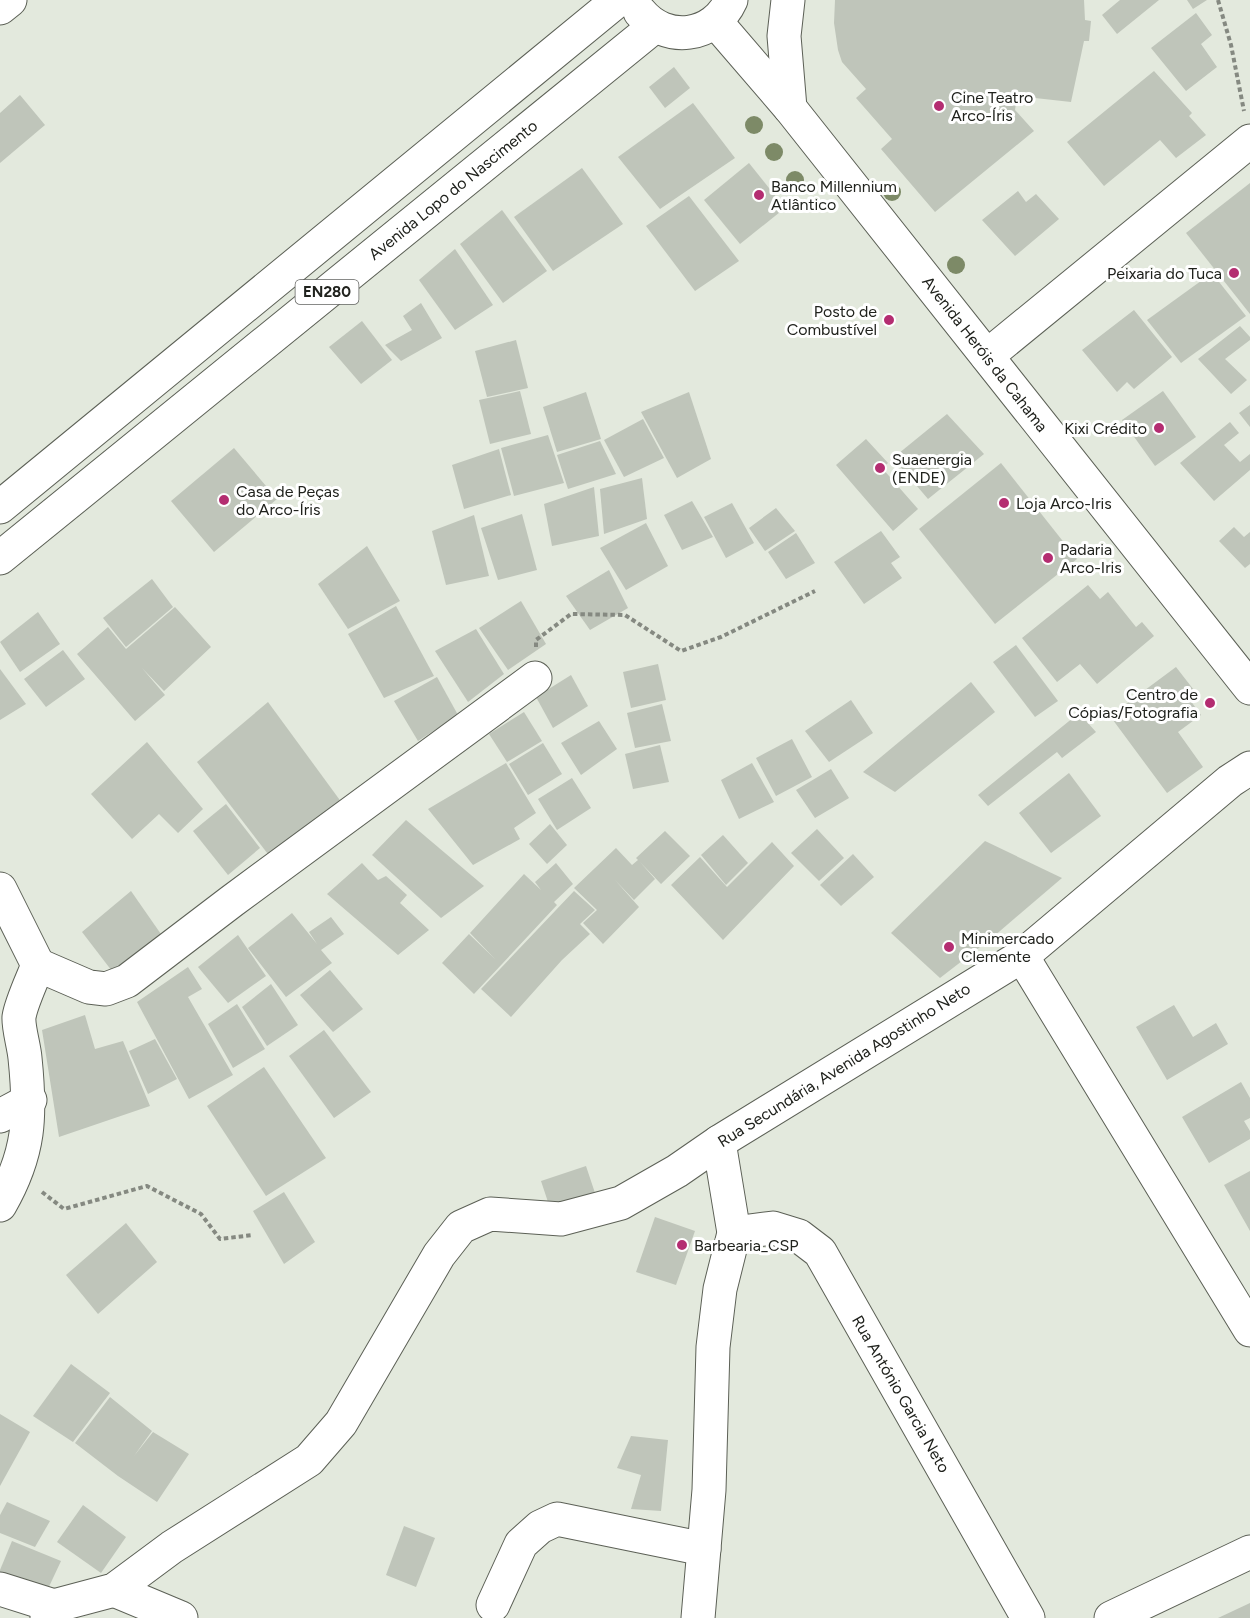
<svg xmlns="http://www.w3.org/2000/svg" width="1250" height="1618" font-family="Figtree,sans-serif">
<rect width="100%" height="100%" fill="#e3e9dd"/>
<!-- building -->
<g fill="#bfc5ba">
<path d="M835,0H1084L1085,20L1091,21L1089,41H1084L1071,102L1017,96L1015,110L1034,131L935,212L881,149L892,139L856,98L866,89L842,62L838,50L834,23Z"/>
<path d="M1120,0H1159L1117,34L1102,15Z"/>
<path d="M1187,0H1207L1193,9Z"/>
<path d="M1196,13L1212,35L1201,44L1217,67L1186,91L1151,48Z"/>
<path d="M674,67L690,88L665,108L649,87Z"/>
<path d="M1154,71L1192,113L1189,116L1206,135L1176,158L1160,140L1104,186L1067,142Z"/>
<path d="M20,95L45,125L0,163V113Z"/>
<path d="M693,103L735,158L660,209L618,157Z"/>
<path d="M749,163L785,208L740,244L704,200Z"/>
<path d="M582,168L623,224L553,271L514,217Z"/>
<path d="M1250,183V314L1186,233Z"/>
<path d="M1018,191L1026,202L1036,194L1059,219L1015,256L982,220Z"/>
<path d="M689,196L739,261L695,291L646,226Z"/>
<path d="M502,210L547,271L503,303L460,244Z"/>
<path d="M455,249L493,305L455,330L419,280Z"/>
<path d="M1212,273L1246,316L1181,363L1147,320Z"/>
<path d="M421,303L442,338L401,361L385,345L412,330L403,316Z"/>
<path d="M1134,310L1172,357L1134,389L1127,382L1117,392L1082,350Z"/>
<path d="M362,321L392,360L361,384L329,347Z"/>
<path d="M1240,326L1250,337V340L1225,359L1247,380L1231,394L1198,359Z"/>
<path d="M516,340L528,388L487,397L475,351Z"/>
<path d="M520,391L531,434L490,444L479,400Z"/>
<path d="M1163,391L1196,437L1155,466L1122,420Z"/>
<path d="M586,392L601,439L557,452L543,407Z"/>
<path d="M689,392L711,459L677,478L641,412Z"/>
<path d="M1250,405V427L1239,413Z"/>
<path d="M947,414L984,454L928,499L893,458Z"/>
<path d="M643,419L664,458L624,477L604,440Z"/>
<path d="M1230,422L1239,433L1224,445L1240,462L1250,454V470L1214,501L1180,463Z"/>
<path d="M548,435L564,483L514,496L501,448Z"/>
<path d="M866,439L888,463L882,468L918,509L893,531L836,465Z"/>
<path d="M600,441L616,474L568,489L557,455Z"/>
<path d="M234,448L277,499L214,552L171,501Z"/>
<path d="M499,449L511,495L464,509L452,465Z"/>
<path d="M1001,463L1077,559L995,624L919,529Z"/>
<path d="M642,478L647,519L604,534L600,489Z"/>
<path d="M594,487L599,536L552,546L544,504Z"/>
<path d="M692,501L713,537L682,550L664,515Z"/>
<path d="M732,503L754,543L726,558L704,517Z"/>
<path d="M776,508L795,531L765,551L749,528Z"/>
<path d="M522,514L537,570L498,580L481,528Z"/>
<path d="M474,515L489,576L446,585L432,531Z"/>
<path d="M646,523L668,566L626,590L600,548Z"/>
<path d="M1234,527L1244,537L1250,532V564L1245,568L1219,541Z"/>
<path d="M881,531L900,557L891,563L902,578L864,604L834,562Z"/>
<path d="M796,533L815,563L786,579L768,552Z"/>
<path d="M367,546L400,601L348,629L318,584Z"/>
<path d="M609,570L628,608L590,630L566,596Z"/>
<path d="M152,579L173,607L126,647L103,618Z"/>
<path d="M1088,585L1100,599L1108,592L1136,627L1142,622L1154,636L1097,684L1080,664L1057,682L1022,638Z"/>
<path d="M521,601L546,644L508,670L479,628Z"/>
<path d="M396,606L434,676L384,698L348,634Z"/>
<path d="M175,607L211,647L164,691L142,668L165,695L135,721L77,654L108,627L126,649Z"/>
<path d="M38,612L60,644L20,672L0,642Z"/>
<path d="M476,629L504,674L468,702L435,651Z"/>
<path d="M1016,645L1058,701L1035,717L993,662Z"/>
<path d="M63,650L85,679L46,707L24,679Z"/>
<path d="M658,664L666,700L631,708L623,672Z"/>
<path d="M1176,667L1197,694L1190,700L1201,715L1178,732L1203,767L1167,793L1110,716Z"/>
<path d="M0,669L26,704L0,720Z"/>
<path d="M571,675L588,706L553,728L536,697Z"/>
<path d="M437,677L458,715L418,741L394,701Z"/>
<path d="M971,682L995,712L895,792L863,772Z"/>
<path d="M851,700L873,733L829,762L805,731Z"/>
<path d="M268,702L342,803L271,858L197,762Z"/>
<path d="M662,704L671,741L635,748L627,713Z"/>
<path d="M524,712L542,741L507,762L489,734Z"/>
<path d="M1079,713L1096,732L1062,758L1057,752L988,806L978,795Z"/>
<path d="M599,721L617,749L581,775L561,743Z"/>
<path d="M792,739L812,777L776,796L756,758Z"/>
<path d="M147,742L203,809L178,833L159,814L132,839L91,794Z"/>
<path d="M543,743L562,774L528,795L509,764Z"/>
<path d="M660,745L669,782L633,789L625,754Z"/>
<path d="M506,763L536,813L514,828L520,839L473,865L428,809Z"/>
<path d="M752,763L774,802L739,819L721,780Z"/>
<path d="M831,769L849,798L815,818L796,790Z"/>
<path d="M1069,773L1101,816L1051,853L1019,813Z"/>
<path d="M572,778L591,808L557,830L538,799Z"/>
<path d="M226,804L260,848L228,875L193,831Z"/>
<path d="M406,820L484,886L441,918L372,855Z"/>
<path d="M550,824L567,845L547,864L529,844Z"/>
<path d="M817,829L844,858L819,881L791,853Z"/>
<path d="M665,831L690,856L661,884L640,862L655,879L634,900L615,880L639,907L603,944L583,923L597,910L574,888L616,848L632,865L638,860L636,858Z"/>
<path d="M723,835L748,863L726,885L701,855Z"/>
<path d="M985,841L1062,878L993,937L940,978L891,933Z"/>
<path d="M772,842L794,866L723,940L671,885L700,857L727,887Z"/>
<path d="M853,854L874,877L841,906L820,885Z"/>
<path d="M362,863L378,880L386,876L407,895L400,903L429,930L398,955L327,894Z"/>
<path d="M556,863L573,884L554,902L557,905L474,994L442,963L469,934L495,959L470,933L524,874L541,890L535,882Z"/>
<path d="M131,891L163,937L115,975L82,932Z"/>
<path d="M574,891L595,910L580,924L590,934L562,960L511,1017L481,989Z"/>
<path d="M292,913L317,944L309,932L331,917L344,934L321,950L332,963L286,997L248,948Z"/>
<path d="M238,935L266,976L228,1003L198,967Z"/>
<path d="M188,967L202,989L188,997L233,1075L189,1099L137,1002Z"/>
<path d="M330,970L363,1009L333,1032L300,995Z"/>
<path d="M271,984L298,1025L267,1046L242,1007Z"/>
<path d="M237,1004L265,1049L233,1068L208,1024Z"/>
<path d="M1174,1005L1193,1037L1216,1023L1228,1044L1167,1080L1136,1027Z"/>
<path d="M85,1015L95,1049L123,1041L150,1106L59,1137L42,1030Z"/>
<path d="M324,1030L371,1092L334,1118L289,1056Z"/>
<path d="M155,1039L177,1079L148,1094L129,1051Z"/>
<path d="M264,1067L326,1158L266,1196L207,1106Z"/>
<path d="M1241,1082L1250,1098V1118L1244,1121L1250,1131V1139L1209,1163L1182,1117Z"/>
<path d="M586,1166L595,1193L550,1208L541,1181Z"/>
<path d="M1250,1171V1231L1224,1185Z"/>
<path d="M284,1192L315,1242L284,1264L253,1211Z"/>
<path d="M655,1217L695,1231L676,1285L636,1272Z"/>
<path d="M126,1223L157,1262L98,1314L66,1275Z"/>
<path d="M71,1364L110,1393L73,1442L33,1416Z"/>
<path d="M110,1397L152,1431L134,1456L153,1432L189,1454L157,1502L118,1476L75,1443Z"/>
<path d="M0,1414L30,1432L0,1486Z"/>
<path d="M631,1436L668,1440L661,1511L631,1509L641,1475L617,1468Z"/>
<path d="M7,1502L50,1521L35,1547L0,1533V1515Z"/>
<path d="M83,1505L126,1537L101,1573L57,1542Z"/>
<path d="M404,1526L435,1538L416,1587L386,1575Z"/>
<path d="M12,1541L61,1561L46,1593L0,1577V1570Z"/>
<path d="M1250,1603V1618H1218Z"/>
</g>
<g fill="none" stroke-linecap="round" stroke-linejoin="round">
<defs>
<g id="minor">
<path d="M0,8L10,0"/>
<path d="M716,22L790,108L1250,688"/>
<path d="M987,356L1250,141"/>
<path d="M0,889L38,965"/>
<path d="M1022,956L1250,1330"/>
<path d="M38,965L89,987L106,989L127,981L232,901L535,678"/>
<path d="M0,1116L30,1100"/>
<path d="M0,1205C30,1153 31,1116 25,1058C24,1046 18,1027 19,1017C21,1003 33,978 38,965"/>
<path d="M734,1233L773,1228L799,1236L820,1252L1028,1618"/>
<path d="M0,1589L54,1606"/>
<path d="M114,1590L181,1618"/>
<path d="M493,1605L521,1544L540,1527L557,1519L704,1549"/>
<path d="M47,1618L54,1606L114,1590L172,1547L309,1460L341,1423L439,1255L461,1227L490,1214L561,1219L621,1203L677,1171L719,1142L1022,956L1230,781L1250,768"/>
<path d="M698,1618L709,1490L713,1347L720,1289L734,1233L719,1142"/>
<path d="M1111,1618L1250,1552"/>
</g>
<g id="major">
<path d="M788,0L784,36L790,108"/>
<path d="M640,12C666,44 714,38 731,0"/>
<path d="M0,507L618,0"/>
<path d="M0,558L655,26"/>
</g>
</defs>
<!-- minor casing -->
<use href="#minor" stroke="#5c6056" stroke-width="35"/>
<!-- major casing -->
<use href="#major" stroke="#5c6056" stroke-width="35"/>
<!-- path -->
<g stroke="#858981" stroke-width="4" stroke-dasharray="4.5 3" stroke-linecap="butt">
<path d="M1218,0L1231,45L1244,111"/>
<path d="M536,647V640L571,614L625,615L681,651L721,637L815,591"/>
<path d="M42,1192L64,1209L147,1186L201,1214L220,1239L253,1235"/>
</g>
<!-- minor -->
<use href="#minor" stroke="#fff" stroke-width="33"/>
<!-- major -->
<use href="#major" stroke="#fff" stroke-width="33"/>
</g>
<!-- trees -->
<g fill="#7d8a67">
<circle cx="754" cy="125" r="9"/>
<circle cx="774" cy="152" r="9"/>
<circle cx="795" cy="180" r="9"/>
<circle cx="892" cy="192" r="9"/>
<circle cx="956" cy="265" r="9"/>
</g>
<!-- markers -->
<g fill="#b42d71" stroke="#fff" stroke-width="2">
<circle cx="939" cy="106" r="6"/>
<circle cx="759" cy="195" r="6"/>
<circle cx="1234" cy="273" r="6"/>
<circle cx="889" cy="320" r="6"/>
<circle cx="1159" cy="428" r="6"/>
<circle cx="880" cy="468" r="6"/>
<circle cx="224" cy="500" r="6"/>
<circle cx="1004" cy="503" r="6"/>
<circle cx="1048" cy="558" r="6"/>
<circle cx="1210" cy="703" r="6"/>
<circle cx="949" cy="947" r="6"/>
<circle cx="682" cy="1245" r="6"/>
</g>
<g text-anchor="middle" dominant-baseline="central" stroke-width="6" stroke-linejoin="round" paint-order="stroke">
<!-- shield labels -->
<rect fill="#fff" stroke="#636461" stroke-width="1.5" x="295.5" y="280" width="63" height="24" rx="4.5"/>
<g font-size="15" font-weight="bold" fill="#20221d">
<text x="327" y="292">EN280</text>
</g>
<!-- poi labels -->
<g font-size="16" fill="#20221d" stroke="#fff" text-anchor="start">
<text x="951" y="97">Cine Teatro<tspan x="951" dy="18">Arco-Íris</tspan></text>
<text x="771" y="186">Banco Millennium<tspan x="771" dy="18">Atlântico</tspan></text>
<text x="1222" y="273" text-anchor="end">Peixaria do Tuca</text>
<text x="877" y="311" text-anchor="end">Posto de<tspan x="877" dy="18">Combustível</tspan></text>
<text x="1147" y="428" text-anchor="end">Kixi Crédito</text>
<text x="892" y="459">Suaenergia<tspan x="892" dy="18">(ENDE)</tspan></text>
<text x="236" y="491">Casa de Peças<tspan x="236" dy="18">do Arco-Íris</tspan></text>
<text x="1016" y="503">Loja Arco-Iris</text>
<text x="1060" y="549">Padaria<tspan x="1060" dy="18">Arco-Iris</tspan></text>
<text x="1198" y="694" text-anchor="end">Centro de<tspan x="1198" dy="18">Cópias/Fotografia</tspan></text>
<text x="961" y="938">Minimercado<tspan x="961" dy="18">Clemente</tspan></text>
<text x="694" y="1245">Barbearia_CSP</text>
</g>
<!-- street labels -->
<g font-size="16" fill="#20221d" stroke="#fff">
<text transform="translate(453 190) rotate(-39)">Avenida Lopo do Nascimento</text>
<text transform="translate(985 354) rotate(52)">Avenida Heróis da Cahama</text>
<text transform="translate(844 1065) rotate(-32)">Rua Secundária, Avenida Agostinho Neto</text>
<text transform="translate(901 1394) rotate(60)">Rua António Garcia Neto</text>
</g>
</g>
</svg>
